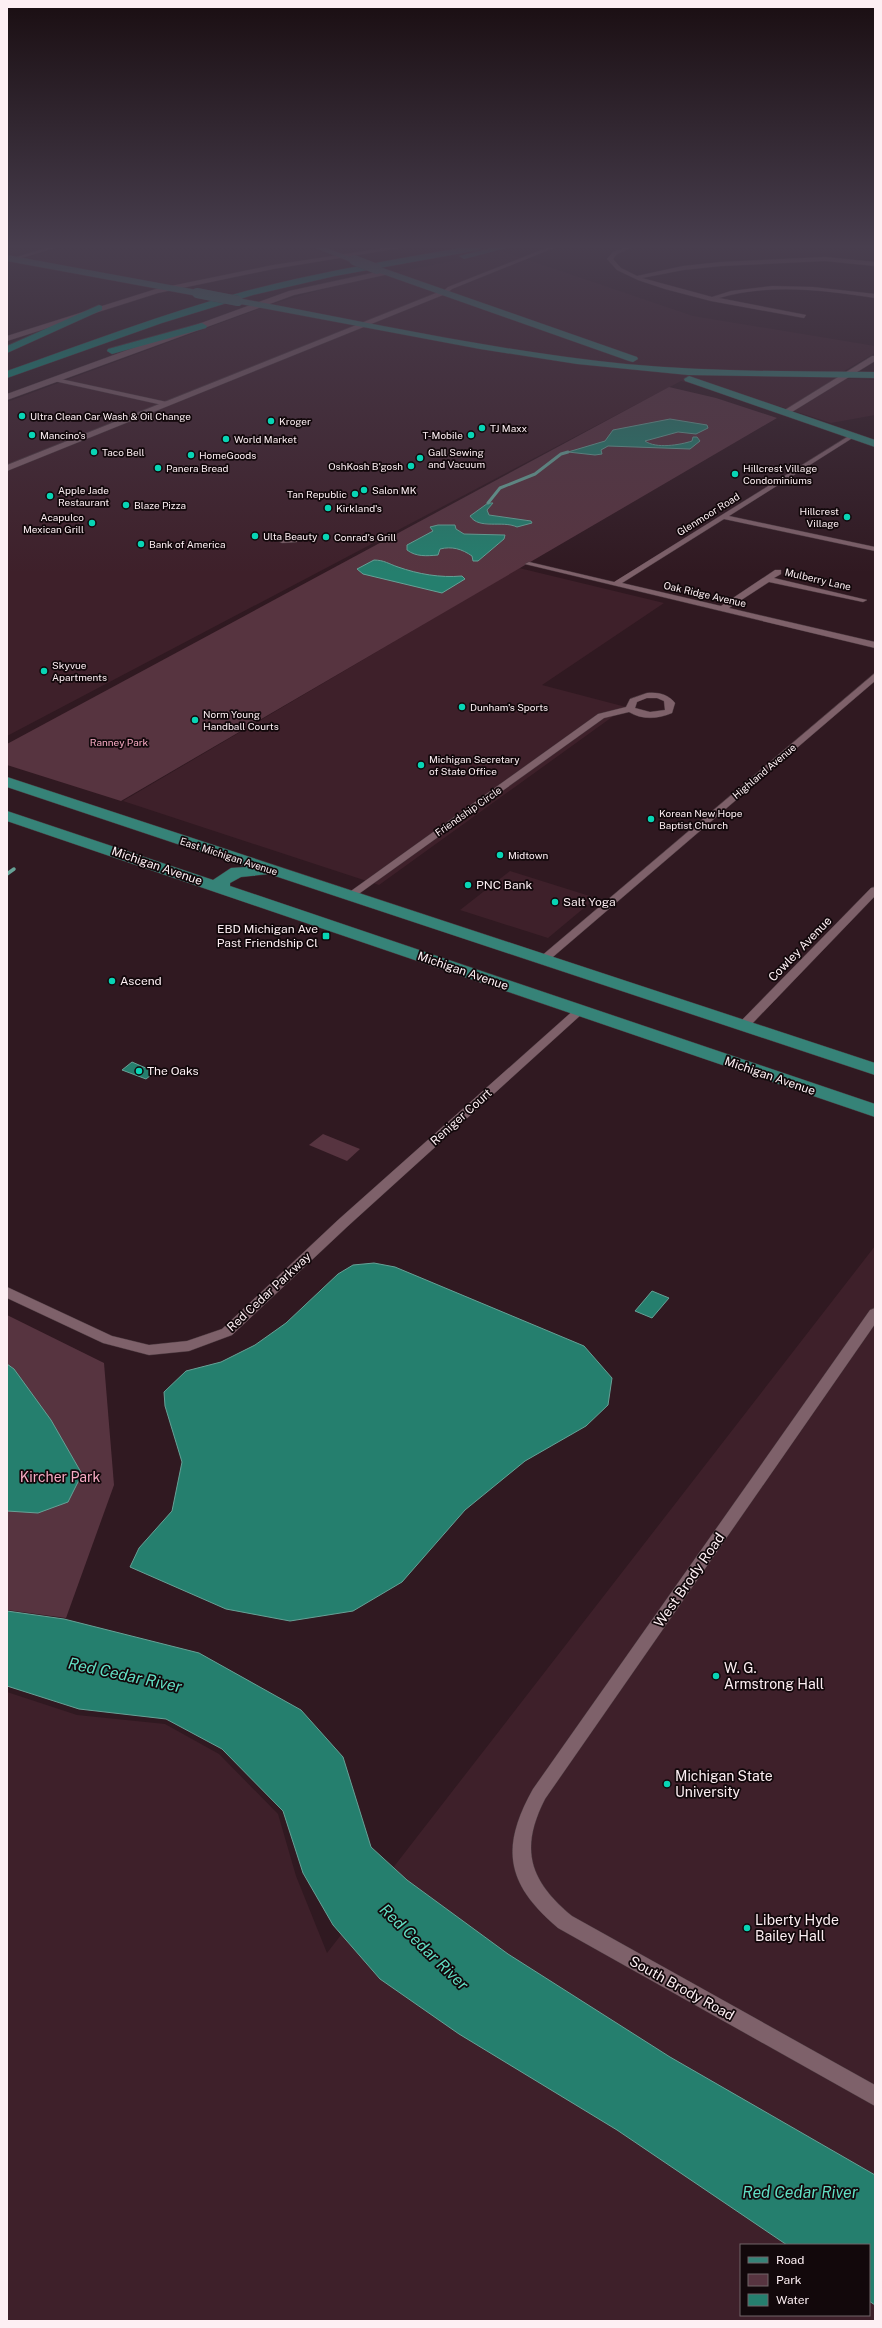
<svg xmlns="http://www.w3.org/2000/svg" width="882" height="2328" font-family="'Public Sans',sans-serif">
<rect width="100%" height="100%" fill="#301921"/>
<!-- built -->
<g fill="#3e202a" fill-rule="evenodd">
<path d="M62,247H305L331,256L173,285L26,258Z"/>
<path d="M502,251L693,316L875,346V353L832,378L875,380V415L831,423L785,408L681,381L7,736V402L272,304L348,282Z"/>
<path d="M519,568L664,603L542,685L626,707L379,885L123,801Z"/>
<path d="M510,871L596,898L548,938L460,910Z"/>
<path d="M875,1246V2321H7V1692L77,1715L165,1724L219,1754L278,1814L296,1876L327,1953ZM741,2245H869V2315H741Z"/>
</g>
<!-- green -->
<g fill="#573440">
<path d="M669,387L716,398L777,418L121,801L7,765V744Z"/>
<path d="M323,1134L360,1149L347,1161L309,1145Z"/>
<path d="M7,1315L104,1363L114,1485L66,1618L7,1610Z"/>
</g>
<!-- water -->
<g fill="#257f6e" stroke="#66a196">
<path d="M670,419L707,425L708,428L696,434L678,432L645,441C656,449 680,445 692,441L693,437H697L700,441L690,449L608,446L601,450L602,454L595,455L568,452L605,441L613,430Z"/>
<path d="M488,503H493L487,510L489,515L531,521L532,523L517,527C502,520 479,530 470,516Z"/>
<path d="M438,525H455L456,529L464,534L505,535L504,539L478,561H473L472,556C462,549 452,546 440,549L438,555C427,556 416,557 407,550V545L433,531L430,527Z"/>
<path d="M374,560C384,560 389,564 398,567C418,574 440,578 462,576L465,579L442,593L363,574L357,569Z"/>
<path d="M132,1062L155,1072L146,1079L122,1070Z"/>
<path d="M374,1263L395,1267L584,1346L612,1378L608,1405L586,1426L525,1461L465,1510L402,1582L353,1611L290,1621L226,1609L130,1567L139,1548L172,1511L182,1462L165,1406L164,1392L186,1371L221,1362L255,1345L286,1323L338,1274L353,1265Z"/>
<path d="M652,1291L669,1298L652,1318L635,1311Z"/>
<path d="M7,1364L14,1369L51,1420L82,1474L68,1502L38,1513L7,1511Z"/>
<path d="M7,1611L64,1619L199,1653L301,1710L343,1757L371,1847L407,1880L508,1954L670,2057L875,2175V2305L869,2301V2245H787L617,2130L459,2034L380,1979L333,1925L303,1873L283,1811L222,1749L166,1719L79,1709L7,1686Z"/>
</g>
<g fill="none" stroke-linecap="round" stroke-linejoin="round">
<!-- stream-far1 -->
<path stroke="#66a196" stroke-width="3" d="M488,503L500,488L535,474L561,454L568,452"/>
<!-- stream -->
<path stroke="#66a196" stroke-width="3.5" d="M7,874L14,869"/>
<defs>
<g id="minor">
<path d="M50,247H58L15,260L10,259Z"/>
<path d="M549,247H556L452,289L446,294L441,293L448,287Z"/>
<path d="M626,247H633L617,254L613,259L621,268L637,276L683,266L721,262L825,257L875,262V266L825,261L721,266L683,270L642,278L712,297L731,291L772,286L813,287L875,294V298C823,290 770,283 719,298L806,315L804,318L711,301L665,289L638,280L617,270L607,259L613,252Z"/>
<path d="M56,378L167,402L170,404L167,406L54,381Z"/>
<path d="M852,434L854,435V437L729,516L875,547V551L724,519L622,583L721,606L775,570H781V574L774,578L867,600L863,602L769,582L729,608L875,642V648L525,564L529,562L614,582Z"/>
<path d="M294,538H297V542L282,543L278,541Z"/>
<path d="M875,673V681L547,962H539L537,960L539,958Z"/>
<path d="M647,693C658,692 668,694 675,703L672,713C658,719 642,720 629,712L604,718L353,898L349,899L344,896L598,714L626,707L630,699ZM647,698H657L664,701L665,710L650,712L635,708L637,702Z"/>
<path d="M875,887V896L747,1029H739L737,1026L739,1023L871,888Z"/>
<path d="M579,1007L585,1011L583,1013L348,1226L232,1335L189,1351L149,1355L103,1343L7,1298V1287L112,1336L149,1345L187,1341L222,1329L338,1220L575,1009Z"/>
<path d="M875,1308V1324L545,1799C519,1850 530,1881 572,1916L875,2085V2106L558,1928C506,1884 500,1848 533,1789L870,1310Z"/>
</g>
<g id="tertiary">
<path d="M391,247H406L273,269L158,293L7,341V336L156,289L273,265Z"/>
<path d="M386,270L390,272L389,274L294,295L7,400V394L289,291Z"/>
<path d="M441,291L448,293L7,471V465Z"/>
<path d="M872,356H875V361L787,415L780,413Z"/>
</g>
<g id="primary">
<path d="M313,247H324L358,260L351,262Z"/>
<path d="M7,255L197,290L202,293L197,296L7,261Z"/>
<path d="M377,266L637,357L638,359L633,362L629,361L374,271V267Z"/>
<path d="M238,298C367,322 496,351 626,364C709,372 792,371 875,372V378L688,375L577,364L480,349L235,303V299Z"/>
<path d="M689,376L875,440V447L685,381L684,379Z"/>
<path d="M7,777L875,1063V1075L269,874L241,877L230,883V886L875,1104V1117L7,821V811L213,880L231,868L246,867L7,787Z"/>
</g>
<g id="motorway">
<path d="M465,247H483L479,250L335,276L253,295L162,323L7,378V371C86,343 165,313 246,291C318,272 392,260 465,247Z"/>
<path d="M495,247H510L464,259L459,256Z"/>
<path d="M99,305L102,306V310L7,353V346Z"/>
<path d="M202,323L207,326L206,328L112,354L107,351L108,349Z"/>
</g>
</defs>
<!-- minor casing -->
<use href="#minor" stroke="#4a383e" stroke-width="1"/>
<!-- tertiary casing -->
<use href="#tertiary" stroke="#4a383e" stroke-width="1"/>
<!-- primary casing -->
<use href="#primary" stroke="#4a383e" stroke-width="1"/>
<!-- motorway casing -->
<use href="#motorway" stroke="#4a383e" stroke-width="1"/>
<!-- minor -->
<use href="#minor" fill="#7e616a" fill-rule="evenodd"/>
<!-- tertiary -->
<use href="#tertiary" fill="#7e616a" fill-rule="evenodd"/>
<!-- primary -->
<use href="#primary" fill="#368378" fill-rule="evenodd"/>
<!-- motorway -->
<use href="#motorway" fill="#069982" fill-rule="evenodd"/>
<defs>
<g id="primary-bridge">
<path d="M354,260L377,269"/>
<path d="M197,293L238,301"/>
</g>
</defs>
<!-- primary-bridge casing -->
<use href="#primary-bridge" stroke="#4a383e" stroke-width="10" stroke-linecap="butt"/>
<!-- primary-bridge -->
<use href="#primary-bridge" stroke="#368378" stroke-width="10"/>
</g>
<!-- sky -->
<linearGradient id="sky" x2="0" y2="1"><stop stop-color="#1a0e12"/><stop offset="0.43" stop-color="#483e4e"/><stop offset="1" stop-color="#483e4e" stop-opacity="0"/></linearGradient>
<rect width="882" height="573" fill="url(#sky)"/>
<!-- markers -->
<g fill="#08d5b5" stroke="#12080b" stroke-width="1.5">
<circle cx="22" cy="416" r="4"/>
<circle cx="271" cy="421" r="4"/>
<circle cx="482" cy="428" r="4"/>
<circle cx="32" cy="435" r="4"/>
<circle cx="471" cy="435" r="4"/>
<circle cx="226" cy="439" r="4"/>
<circle cx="94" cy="452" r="4"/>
<circle cx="191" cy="455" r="4"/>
<circle cx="420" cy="458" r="4"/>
<circle cx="411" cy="466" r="4"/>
<circle cx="158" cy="468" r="4"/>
<circle cx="735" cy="474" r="4"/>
<circle cx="364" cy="490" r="4"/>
<circle cx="355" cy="494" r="4"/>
<circle cx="50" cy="496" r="4"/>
<circle cx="126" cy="505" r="4"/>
<circle cx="328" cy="508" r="4"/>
<circle cx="847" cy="517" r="4"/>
<circle cx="92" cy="523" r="4"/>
<circle cx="255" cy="536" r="4"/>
<circle cx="326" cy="537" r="4"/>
<circle cx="141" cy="544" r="4"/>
<circle cx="44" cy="671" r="4"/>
<circle cx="462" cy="707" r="4"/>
<circle cx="195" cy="720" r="4"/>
<circle cx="421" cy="765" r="4"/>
<circle cx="651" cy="819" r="4"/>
<circle cx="500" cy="855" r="4"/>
<circle cx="468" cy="885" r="4"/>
<circle cx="555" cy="902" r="4"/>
<rect x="322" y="932" width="8" height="8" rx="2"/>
<circle cx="112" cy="981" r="4"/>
<circle cx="139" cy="1071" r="4"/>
<circle cx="716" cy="1676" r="4"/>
<circle cx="667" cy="1784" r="4"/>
<circle cx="747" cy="1928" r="4"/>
</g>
<g text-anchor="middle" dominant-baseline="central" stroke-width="3.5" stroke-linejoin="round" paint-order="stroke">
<!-- far-poi labels -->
<g font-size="10" fill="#fdeff3" stroke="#12080b" text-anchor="start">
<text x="30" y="416">Ultra Clean Car Wash &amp; Oil Change</text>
<text x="279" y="421">Kroger</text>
<text x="490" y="428">TJ Maxx</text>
<text x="40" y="435">Mancino's</text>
<text x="463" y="435" text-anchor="end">T-Mobile</text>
<text x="234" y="439">World Market</text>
<text x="102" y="452">Taco Bell</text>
<text x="428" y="452">Gall Sewing<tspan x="428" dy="12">and Vacuum</tspan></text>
<text x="199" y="455">HomeGoods</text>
<text x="403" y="466" text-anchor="end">OshKosh B'gosh</text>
<text x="166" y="468">Panera Bread</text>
<text x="743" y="468">Hillcrest Village<tspan x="743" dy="12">Condominiums</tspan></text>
<text x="58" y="490">Apple Jade<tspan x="58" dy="12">Restaurant</tspan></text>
<text x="372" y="490">Salon MK</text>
<text x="347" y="494" text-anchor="end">Tan Republic</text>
<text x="134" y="505">Blaze Pizza</text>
<text x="336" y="508">Kirkland's</text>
<text x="839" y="511" text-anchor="end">Hillcrest<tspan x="839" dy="12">Village</tspan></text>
<text x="84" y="517" text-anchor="end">Acapulco<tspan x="84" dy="12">Mexican Grill</tspan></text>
<text x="263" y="536">Ulta Beauty</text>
<text x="334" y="537">Conrad's Grill</text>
<text x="149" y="544">Bank of America</text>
<text x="52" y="665">Skyvue<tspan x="52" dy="12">Apartments</tspan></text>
<text x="470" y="707">Dunham's Sports</text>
<text x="203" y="714">Norm Young<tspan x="203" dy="12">Handball Courts</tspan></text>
<text x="429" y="759">Michigan Secretary<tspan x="429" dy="12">of State Office</tspan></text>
<text x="659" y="813">Korean New Hope<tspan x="659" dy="12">Baptist Church</tspan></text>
<text x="508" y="855">Midtown</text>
</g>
<!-- far-street labels -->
<g font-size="10" fill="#fdeff3" stroke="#12080b">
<text transform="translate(708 514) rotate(-32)">Glenmoor Road</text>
<text transform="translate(818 579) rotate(13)">Mulberry Lane</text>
<text transform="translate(705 594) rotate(13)">Oak Ridge Avenue</text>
<text transform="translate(764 771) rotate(-40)">Highland Avenue</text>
<text transform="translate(468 811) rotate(-35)">Friendship Circle</text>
<text transform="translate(229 856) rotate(18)">East Michigan Avenue</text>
</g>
<!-- far-park labels -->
<g font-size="10" fill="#f8abc4" stroke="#12080b">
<text x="119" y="742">Ranney Park</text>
</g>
<!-- street labels -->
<g font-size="12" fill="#fdeff3" stroke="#12080b">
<text transform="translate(157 866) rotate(19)">Michigan Avenue</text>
<text transform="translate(800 949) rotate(-46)">Cowley Avenue</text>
<text transform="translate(463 971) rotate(19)">Michigan Avenue</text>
<text transform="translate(770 1076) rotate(19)">Michigan Avenue</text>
<text transform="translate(461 1117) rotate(-42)">Reniger Court</text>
<text transform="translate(269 1292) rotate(-43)">Red Cedar Parkway</text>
</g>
<!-- poi labels -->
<g font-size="12" fill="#fdeff3" stroke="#12080b" text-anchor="start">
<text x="476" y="885">PNC Bank</text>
<text x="563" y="902">Salt Yoga</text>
<text x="318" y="929" text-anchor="end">EBD Michigan Ave<tspan x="318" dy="14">Past Friendship Cl</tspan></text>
<text x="120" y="981">Ascend</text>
<text x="147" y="1071">The Oaks</text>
</g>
<!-- near-park labels -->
<g font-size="14" fill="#f8abc4" stroke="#12080b">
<text x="60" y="1477">Kircher Park</text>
</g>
<!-- near-street labels -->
<g font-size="14" fill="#fdeff3" stroke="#12080b">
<text transform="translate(689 1580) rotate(-55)">West Brody Road</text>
<text transform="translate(682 1988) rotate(29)">South Brody Road</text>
</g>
<!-- near-poi labels -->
<g font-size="14" fill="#fdeff3" stroke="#12080b" text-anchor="start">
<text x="724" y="1668">W. G.<tspan x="724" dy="16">Armstrong Hall</tspan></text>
<text x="675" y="1776">Michigan State<tspan x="675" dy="16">University</tspan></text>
<text x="755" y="1920">Liberty Hyde<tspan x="755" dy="16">Bailey Hall</tspan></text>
</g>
<!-- near-water labels -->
<g font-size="16" font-style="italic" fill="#61dec3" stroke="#12080b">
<text transform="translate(125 1675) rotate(12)">Red Cedar River</text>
<text transform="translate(424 1947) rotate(44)">Red Cedar River</text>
<text x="800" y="2192">Red Cedar River</text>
</g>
</g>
<!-- border -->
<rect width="882" height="2328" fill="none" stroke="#fdeff3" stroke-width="16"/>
<!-- legend -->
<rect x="740" y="2244" width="130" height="72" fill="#12080b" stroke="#706468"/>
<rect x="748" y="2257" width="20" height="6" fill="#368378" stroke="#706468"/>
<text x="776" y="2264" font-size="12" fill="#fdeff3">Road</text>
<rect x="748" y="2274" width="20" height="12" fill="#573440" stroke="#706468"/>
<text x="776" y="2284" font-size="12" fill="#fdeff3">Park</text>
<rect x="748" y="2294" width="20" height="12" fill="#257f6e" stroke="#706468"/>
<text x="776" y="2304" font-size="12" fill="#fdeff3">Water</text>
</svg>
